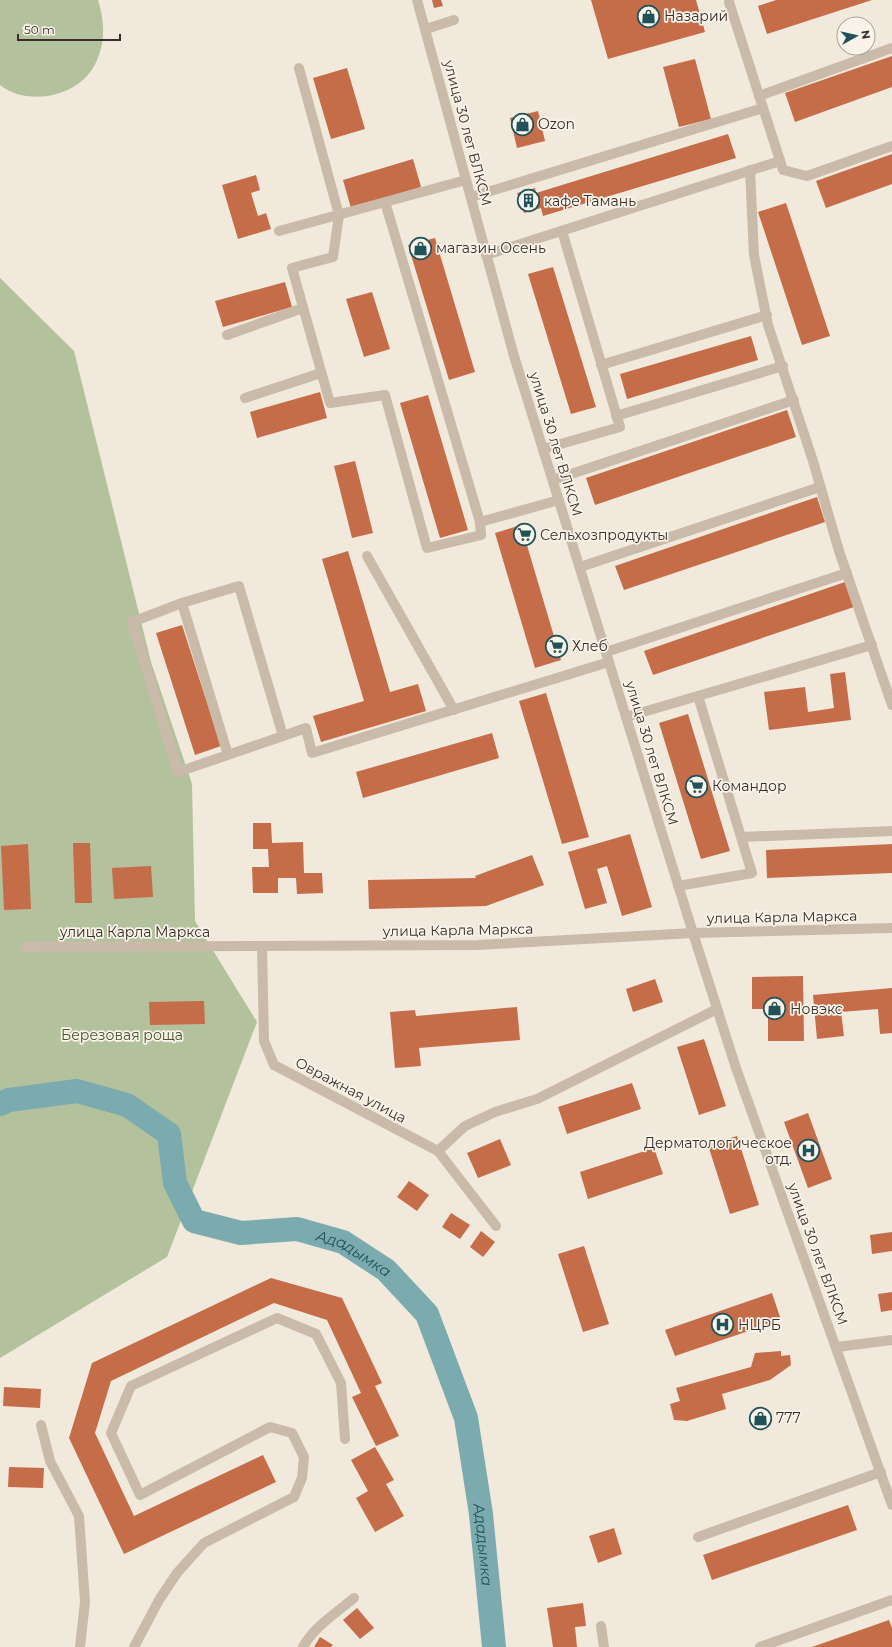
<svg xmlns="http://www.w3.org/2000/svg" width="892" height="1647" font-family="Montserrat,sans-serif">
<rect width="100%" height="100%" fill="#f2e9dd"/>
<!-- green -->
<g fill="#b4c19d">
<path d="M0,0H98C104,20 106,40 97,60C83,96 29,108 0,85Z"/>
<path d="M0,278L74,351L151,662L192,784L195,921L257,1022L167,1257L0,1358Z"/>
</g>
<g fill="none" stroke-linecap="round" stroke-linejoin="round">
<!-- river -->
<path stroke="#7cabaf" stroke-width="24" id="s1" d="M0,1104L9,1100L77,1091L127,1105L169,1134L175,1183L194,1221L241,1233L297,1229L343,1242L386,1270L427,1314L466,1418L481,1514L494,1647"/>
</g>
<!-- building -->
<g fill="#c56c49">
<path d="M432,0H441L443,6L434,8Z"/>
<path d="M591,0H696L705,32L608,59Z"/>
<path d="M776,0H872L767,34L758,6Z"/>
<path d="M892,56V87L795,122L785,93Z"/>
<path d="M695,59L711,119L679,127L663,67Z"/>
<path d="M347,68L365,129L331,139L313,78Z"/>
<path d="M538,111L545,141L517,148L510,118Z"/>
<path d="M728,134L736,158L543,216L541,208L524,213L517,193L535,188L536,193Z"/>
<path d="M892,154V184L826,208L816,181Z"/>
<path d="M413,159L421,187L351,208L343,180Z"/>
<path d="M256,175L260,190L251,193L258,216L266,213L271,229L238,239L222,185Z"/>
<path d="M786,203L830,336L802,345L758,212Z"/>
<path d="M435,238L475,372L449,380L408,245Z"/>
<path d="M553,267L596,407L571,414L528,274Z"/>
<path d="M285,282L292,307L223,327L215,301Z"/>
<path d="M372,292L390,349L364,357L346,299Z"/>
<path d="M751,336L758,360L627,399L620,374Z"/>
<path d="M320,392L327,418L257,438L250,412Z"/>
<path d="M428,395L468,530L440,538L400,403Z"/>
<path d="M787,410L796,437L595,505L586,478Z"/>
<path d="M355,461L373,533L352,538L334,466Z"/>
<path d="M817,497L825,522L624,590L615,566Z"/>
<path d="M521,525L561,660L535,668L495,533Z"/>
<path d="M348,551L390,692L418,684L426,711L321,742L313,716L364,701L322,559Z"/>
<path d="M845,582L854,607L653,675L644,651Z"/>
<path d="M182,625L221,746L195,755L156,633Z"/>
<path d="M845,672L851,720L769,730L764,692L805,687L808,712L834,708L830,674Z"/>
<path d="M546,693L589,837L562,844L519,701Z"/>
<path d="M688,714L730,851L701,859L659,723Z"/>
<path d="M492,733L499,758L363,798L356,772Z"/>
<path d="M253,823H271L272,843L303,842L304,873H322L323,893L297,894L296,878H278V893H253L252,867H269L268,849H253Z"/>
<path d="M630,834L652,907L622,916L607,866L597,869L607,903L585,909L568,852Z"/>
<path d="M73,843H90L92,903H75Z"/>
<path d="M28,844L31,909L4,910L1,846Z"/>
<path d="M892,844V873L767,878L766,850Z"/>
<path d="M532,855L544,885L486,906L369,909L368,880L476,878L475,876Z"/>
<path d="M151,866L153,897L114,899L112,868Z"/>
<path d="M803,976L804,1041H768V1009H752V977Z"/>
<path d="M655,979L663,1002L633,1012L626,989Z"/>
<path d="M892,988V1033L880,1034L878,1009L841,1012L844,1036L817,1039L813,995Z"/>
<path d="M204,1001L205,1024L150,1025L149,1002Z"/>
<path d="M517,1007L520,1040L419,1048L421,1066L395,1068L390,1012L415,1010L416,1016Z"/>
<path d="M704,1039L726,1106L699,1115L677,1047Z"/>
<path d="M632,1083L641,1109L567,1134L558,1107Z"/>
<path d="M808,1113L832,1179L808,1188L784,1122Z"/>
<path d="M737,1136L759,1205L730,1214L708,1145Z"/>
<path d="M500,1139L511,1165L478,1178L467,1153Z"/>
<path d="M654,1148L663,1174L588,1199L580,1172Z"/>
<path d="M409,1181L429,1195L417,1211L397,1197Z"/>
<path d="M451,1213L470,1225L460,1239L442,1227Z"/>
<path d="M481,1231L495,1242L483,1257L470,1247Z"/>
<path d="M892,1232V1251L872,1254L870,1235Z"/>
<path d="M584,1246L609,1324L583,1332L558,1254Z"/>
<path d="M271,1278L342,1298L382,1383L375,1386L399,1436L376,1446L352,1397L361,1393L327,1320L274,1303L111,1381L95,1433L134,1516L263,1455L276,1482L124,1554L69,1438L92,1363Z"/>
<path d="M892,1292V1310L881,1312L878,1294Z"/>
<path d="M772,1293L781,1320L675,1356L665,1330Z"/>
<path d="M781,1351V1356L790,1355L791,1365L770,1380L722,1394L726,1409L687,1421L674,1420L670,1404L680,1401L676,1388L751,1367L755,1353Z"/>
<path d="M4,1387L41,1389L40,1408L3,1406Z"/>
<path d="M375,1447L394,1480L386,1484L404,1516L375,1532L356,1498L368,1491L351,1460Z"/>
<path d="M9,1467L44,1468L43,1488L8,1487Z"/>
<path d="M848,1505L857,1530L712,1580L703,1555Z"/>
<path d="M614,1528L622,1554L598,1563L589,1536Z"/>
<path d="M583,1603L586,1626L575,1627L577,1647H553L547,1608Z"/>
<path d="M357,1608L374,1628L360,1639L343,1620Z"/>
<path d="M889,1620L892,1628V1647H812Z"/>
<path d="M320,1637L333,1645L331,1647H314Z"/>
</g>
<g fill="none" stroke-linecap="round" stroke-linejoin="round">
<!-- minor -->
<g stroke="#cabaa9" stroke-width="10">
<path d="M417,0L514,356L693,933L736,1068L892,1505"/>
<path d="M729,2L783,170L807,176L892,146"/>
<path d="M426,29L454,20"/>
<path d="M299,68L339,215L333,257L292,268L330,403L385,395L427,548L481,535L480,522L559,500"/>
<path d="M759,96L892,48"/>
<path d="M750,170L754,255L768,325L813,461L839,551L892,705"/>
<path d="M471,197L763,108"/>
<path d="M385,202L480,522"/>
<path d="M279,231L466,180"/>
<path d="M486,255L780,161"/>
<path d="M227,335L303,308"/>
<path d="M601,365L767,315"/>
<path d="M245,398L321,373"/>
<path d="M616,416L783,366"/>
<path d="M543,449L620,427L562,231"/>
<path d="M553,480L794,400"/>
<path d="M367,556L454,710"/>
<path d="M580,567L820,487"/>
<path d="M182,603L132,622L178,772L283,736L239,586L182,603L228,755"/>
<path d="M606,652L847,573"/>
<path d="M626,717L872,645"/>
<path d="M283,736L306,728L312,753L609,662"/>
<path d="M742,837L892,831"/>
<path d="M678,886L752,873L698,696"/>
<path d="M262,946L264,1041L274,1065L438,1151L496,1226"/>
<path d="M25,947L478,945L693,933L892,928"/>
<path d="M438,1151L465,1126L495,1112L537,1099L717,1009"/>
<path d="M837,1347L892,1340"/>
<path d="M41,1425L50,1461L79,1516L85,1602L80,1647"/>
<path d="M698,1537L881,1472"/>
<path d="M601,1626L604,1647"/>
<path d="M134,1647L159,1600L177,1573L204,1543L294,1497L302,1478L304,1457L292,1433L270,1427L140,1495L111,1433L131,1386L277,1318L316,1334L341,1383L345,1439"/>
<path d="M303,1647C314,1627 336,1613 354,1598"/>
<path d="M760,1647L892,1600"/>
</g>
</g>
<!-- icons -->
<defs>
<symbol id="shop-ring" viewBox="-11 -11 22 22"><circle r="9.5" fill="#faf3ea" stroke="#1f5359" stroke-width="1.5"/><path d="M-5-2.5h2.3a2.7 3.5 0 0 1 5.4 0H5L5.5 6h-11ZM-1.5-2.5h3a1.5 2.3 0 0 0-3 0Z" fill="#1f5359"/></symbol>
<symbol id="building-ring" viewBox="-11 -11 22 22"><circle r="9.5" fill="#faf3ea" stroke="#1f5359" stroke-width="1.5"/><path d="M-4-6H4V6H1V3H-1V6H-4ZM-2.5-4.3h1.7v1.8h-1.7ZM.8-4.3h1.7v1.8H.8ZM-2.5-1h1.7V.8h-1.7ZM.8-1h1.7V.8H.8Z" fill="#1f5359"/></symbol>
<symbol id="supermarket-ring" viewBox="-11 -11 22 22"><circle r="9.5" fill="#faf3ea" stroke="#1f5359" stroke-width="1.5"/><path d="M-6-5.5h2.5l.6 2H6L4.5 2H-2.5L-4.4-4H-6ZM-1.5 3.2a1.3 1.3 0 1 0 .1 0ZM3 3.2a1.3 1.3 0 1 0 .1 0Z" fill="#1f5359"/></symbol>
<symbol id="hospital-ring" viewBox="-11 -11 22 22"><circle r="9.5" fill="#faf3ea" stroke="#1f5359" stroke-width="1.5"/><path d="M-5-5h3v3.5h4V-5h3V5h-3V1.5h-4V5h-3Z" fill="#1f5359"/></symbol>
</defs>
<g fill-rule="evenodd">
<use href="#shop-ring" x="636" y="4" width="25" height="25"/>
<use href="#shop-ring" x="510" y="112" width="25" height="25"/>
<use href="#building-ring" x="516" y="188" width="25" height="25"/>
<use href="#shop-ring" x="408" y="236" width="25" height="25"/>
<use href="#supermarket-ring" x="512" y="522" width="25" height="25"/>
<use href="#supermarket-ring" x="544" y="634" width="25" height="25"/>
<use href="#supermarket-ring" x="684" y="774" width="25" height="25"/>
<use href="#shop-ring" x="762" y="996" width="25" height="25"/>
<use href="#hospital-ring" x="796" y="1138" width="25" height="25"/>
<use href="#hospital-ring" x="710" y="1312" width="25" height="25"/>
<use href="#shop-ring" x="748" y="1406" width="25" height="25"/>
</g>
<g text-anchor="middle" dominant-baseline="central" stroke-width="3.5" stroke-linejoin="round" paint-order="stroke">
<!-- poi labels -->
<g font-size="14" fill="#382e29" stroke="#faf3ea" text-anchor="start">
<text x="664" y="16">Назарий</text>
<text x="538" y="124">Ozon</text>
<text x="544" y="201">кафе Тамань</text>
<text x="436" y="248">магазин Осень</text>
<text x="540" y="535">Сельхозпродукты</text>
<text x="572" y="646">Хлеб</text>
<text x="712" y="786">Командор</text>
<text x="790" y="1009">Новэкс</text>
<text x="792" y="1143" text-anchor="end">Дерматологическое<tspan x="792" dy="16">отд.</tspan></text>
<text x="738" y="1325">НЦРБ</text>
<text x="776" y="1418">777</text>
</g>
<!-- street labels -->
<g font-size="14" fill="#382e29" stroke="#faf3ea">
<text transform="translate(468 133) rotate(75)">улица 30 лет ВЛКСМ</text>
<text transform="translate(556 444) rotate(73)">улица 30 лет ВЛКСМ</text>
<text transform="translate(652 753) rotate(73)">улица 30 лет ВЛКСМ</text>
<text transform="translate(782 917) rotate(-1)">улица Карла Маркса</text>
<text transform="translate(458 930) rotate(-1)">улица Карла Маркса</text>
<text x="135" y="932">улица Карла Маркса</text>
<text transform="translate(351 1090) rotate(28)">Овражная улица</text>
<text transform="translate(818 1254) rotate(70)">улица 30 лет ВЛКСМ</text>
</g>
<!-- park labels -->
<g font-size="14" fill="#45562d" stroke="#faf3ea">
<text x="122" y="1035">Березовая роща</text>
</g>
<!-- water labels -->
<g font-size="15" font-style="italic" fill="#1f5359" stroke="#faf3ea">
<text stroke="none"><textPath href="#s1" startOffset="440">Ададымка</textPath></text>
<text stroke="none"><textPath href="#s1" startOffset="776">Ададымка</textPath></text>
</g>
</g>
<!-- north arrow -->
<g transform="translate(856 36) rotate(82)"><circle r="19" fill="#faf3ea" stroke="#aca49d"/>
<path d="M0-3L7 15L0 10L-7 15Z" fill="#1f5359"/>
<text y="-6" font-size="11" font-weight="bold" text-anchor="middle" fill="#382e29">N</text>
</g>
<!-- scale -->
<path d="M18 34v6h102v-6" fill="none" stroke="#382e29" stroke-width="2"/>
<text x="24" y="34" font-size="12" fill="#382e29" stroke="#faf3ea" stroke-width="3" paint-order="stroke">50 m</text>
</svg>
